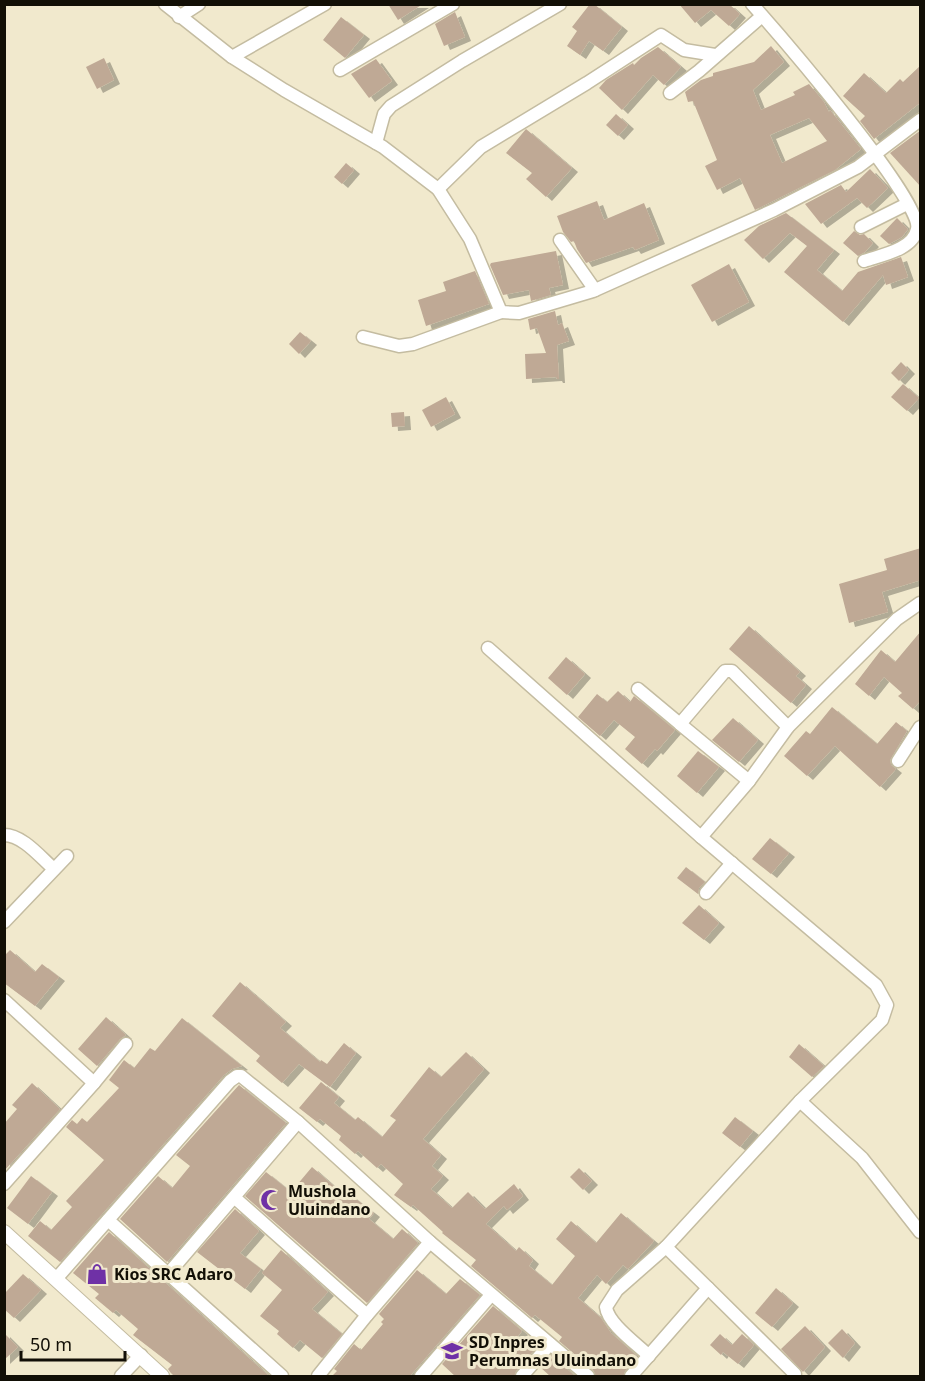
<svg xmlns="http://www.w3.org/2000/svg" width="925" height="1381" font-family="'Noto Sans',sans-serif">
<defs>
<filter id="shadow"><feDropShadow dx="6" dy="4" stdDeviation="0" flood-color="#0004"/></filter>
</defs>
<rect width="100%" height="100%" fill="#f1e9cd"/>
<!-- building -->
<g fill="#bfa995" fill-rule="evenodd" filter="url(#shadow)">
<path d="M388,4H423L398,20Z"/>
<path d="M590,4H594L622,27L603,51L589,41L580,55L567,46L577,31L572,27Z"/>
<path d="M679,4H729L740,14L729,26L711,10L695,23Z"/>
<path d="M455,12L465,37L444,46L435,24Z"/>
<path d="M341,17L364,35L345,58L323,40Z"/>
<path d="M771,46L784,62L753,90L761,110L795,95L793,92L809,84L824,102L829,112L830,110L861,149L835,170L755,210L740,178L717,190L705,166L717,160L693,101L688,102L685,92L701,80L713,76V73L754,62ZM809,118L827,141L782,163L770,135Z"/>
<path d="M658,47L681,67L664,85L653,75L622,110L599,88L606,80L633,63L634,65L641,58Z"/>
<path d="M104,58L114,80L97,89L86,67Z"/>
<path d="M376,59L392,81L369,98L351,74Z"/>
<path d="M921,65V102L874,139L860,121L865,116L843,96L864,73L886,93L900,79L903,82Z"/>
<path d="M616,114L628,125L618,136L606,125Z"/>
<path d="M526,129L572,168L546,197L526,179L532,173L506,153Z"/>
<path d="M921,130V187L890,153Z"/>
<path d="M346,163L354,170L342,184L334,177Z"/>
<path d="M870,169L888,188L867,208L857,198L821,224L805,204L841,185L846,192Z"/>
<path d="M597,201L604,220L644,203L659,240L635,250L633,247L586,263L577,249L574,241L571,242L563,232L557,216Z"/>
<path d="M786,213L834,250L817,270L842,291L858,272L901,257L908,277L886,285L883,275L843,322L784,272L807,246L790,233L763,259L744,240L759,226Z"/>
<path d="M897,218L908,229L902,237L889,244L880,236Z"/>
<path d="M854,231L860,235L864,234L873,243L865,252L858,256L843,243Z"/>
<path d="M556,251L563,285L549,288L551,295L531,301L529,290L503,295L490,265L491,263Z"/>
<path d="M729,264L749,302L712,322L691,285Z"/>
<path d="M475,271L489,304L426,326L418,300L446,291L443,282Z"/>
<path d="M555,311L558,325L562,323L569,341L557,345L559,379H557L556,377L526,379L525,354L546,353L537,328L530,330L528,319Z"/>
<path d="M300,332L311,341L299,354L289,344Z"/>
<path d="M901,362L909,370L899,381L891,373Z"/>
<path d="M903,384L919,398L907,411L891,397Z"/>
<path d="M446,397L455,414L431,427L422,410Z"/>
<path d="M404,412L405,426L392,427L391,413Z"/>
<path d="M921,548V580L882,592L888,612L849,623L839,584L887,570L884,559Z"/>
<path d="M749,626L800,672L796,676L806,685L791,703L729,649Z"/>
<path d="M921,631V700L913,709L898,696L902,693L884,677L869,696L855,684L881,650L895,662Z"/>
<path d="M566,657L585,674L567,695L548,678Z"/>
<path d="M618,691L630,702L634,696L675,730L657,751L655,749L642,764L625,749L635,737L614,720L600,736L578,717L597,694L607,702Z"/>
<path d="M832,707L877,744L896,722L907,731L890,760L891,765L896,769L880,787L835,746L807,776L784,756L806,731L810,734Z"/>
<path d="M733,718L758,740L739,762L712,740Z"/>
<path d="M698,751L719,767L697,793L677,776Z"/>
<path d="M770,838L789,853L771,874L752,859Z"/>
<path d="M686,867L705,882L699,888L698,894L677,878Z"/>
<path d="M699,905L719,923L704,940L682,923Z"/>
<path d="M10,950L35,972L42,964L59,977L35,1006L4,983V956Z"/>
<path d="M240,982L286,1022L280,1028L320,1062L321,1060L327,1064L344,1043L356,1053L330,1087L299,1064L282,1083L256,1061L260,1056L212,1016Z"/>
<path d="M106,1017L126,1035L120,1039L97,1066L78,1049Z"/>
<path d="M182,1018L242,1066L232,1069L224,1075L60,1262L28,1236L40,1221L51,1230L72,1207L66,1201L104,1160L66,1127L72,1120L77,1124L82,1118L87,1122L119,1088L109,1080L124,1060L134,1068L150,1048L155,1051Z"/>
<path d="M799,1044L824,1066L812,1077L789,1057Z"/>
<path d="M466,1052L484,1069L423,1139L441,1155L432,1166L443,1176L431,1189L452,1208L468,1192L485,1209L514,1184L523,1196L507,1210L504,1206L486,1224L516,1251L519,1247L533,1260L529,1266L552,1285L575,1256L556,1239L571,1221L596,1243L621,1213L654,1241L628,1269L623,1265L606,1284L597,1275L578,1298L601,1318L611,1333L637,1356L625,1371L623,1377H596L593,1370L559,1341L562,1337L535,1315L532,1318L471,1266L476,1260L442,1233L443,1232L413,1205L411,1207L394,1195L403,1184L381,1164L377,1168L358,1151L355,1154L339,1140L341,1136L320,1119L317,1122L299,1108L321,1082L339,1097L334,1103L355,1120L358,1117L382,1137L396,1120L390,1116L429,1067L441,1077Z"/>
<path d="M32,1083L60,1109L4,1171V1124L17,1109L12,1105Z"/>
<path d="M239,1085L286,1123L167,1262L120,1219L158,1176L172,1188L190,1166L176,1155Z"/>
<path d="M735,1117L753,1131L740,1147L722,1133Z"/>
<path d="M312,1167L344,1195L347,1192L374,1213L369,1219L393,1239L402,1229L418,1243L367,1303L245,1196L266,1172L291,1192Z"/>
<path d="M579,1168L592,1181L583,1190L570,1177Z"/>
<path d="M31,1176L52,1192L28,1224L7,1208Z"/>
<path d="M235,1209L259,1231L240,1253L261,1269L245,1289L197,1252Z"/>
<path d="M109,1232L270,1377H175L170,1372L168,1369L172,1365L133,1335L138,1329L116,1310L113,1313L95,1298L99,1294L73,1273Z"/>
<path d="M281,1250L328,1292L312,1309L342,1334L322,1358L300,1340L293,1348L277,1334L279,1331L260,1316L282,1290L262,1273Z"/>
<path d="M417,1270L446,1294L460,1279L480,1295L409,1377H331L337,1371L334,1369L354,1344L361,1350L383,1324L381,1322L384,1319L379,1314Z"/>
<path d="M23,1274L41,1290L14,1318L4,1309V1294Z"/>
<path d="M776,1288L793,1303L772,1327L755,1313Z"/>
<path d="M493,1306L522,1331L518,1336L534,1350L516,1371L514,1377H456L442,1364Z"/>
<path d="M805,1326L825,1347L803,1372L781,1349Z"/>
<path d="M842,1329L855,1343L843,1358L828,1343Z"/>
<path d="M4,1333L18,1347L4,1360Z"/>
<path d="M720,1334L732,1345L742,1334L754,1345L738,1364L723,1352L721,1355L710,1345Z"/>
<path d="M551,1355L576,1377H551L540,1367Z"/>
</g>
<g fill="none" stroke-linecap="round" stroke-linejoin="round">
<defs>
<g id="minor">
<path d="M165,4L232,57L284,90L383,147L438,189L470,239L501,312L519,313L593,291L774,210L858,167L920,120"/>
<path d="M752,4C777,32 924,202 917,229C913,250 881,255 864,261"/>
<path d="M179,17L199,4"/>
<path d="M232,57L325,4"/>
<path d="M340,70L453,4"/>
<path d="M670,93L699,71L762,16"/>
<path d="M376,143L384,114L391,106L462,61L560,4"/>
<path d="M438,189L481,147L587,83L661,35L684,50L715,55"/>
<path d="M861,227L907,204"/>
<path d="M560,240L595,290"/>
<path d="M363,337L399,346L413,344L501,312"/>
<path d="M488,648L701,837"/>
<path d="M638,689L680,724L725,671H732L788,727"/>
<path d="M680,724L749,781"/>
<path d="M898,761L920,727"/>
<path d="M4,835C23,835 41,858 54,869"/>
<path d="M706,893L732,863"/>
<path d="M4,922L67,856"/>
<path d="M4,1000L94,1083L4,1184"/>
<path d="M94,1083L126,1044"/>
<path d="M800,1101L862,1158L920,1232"/>
<path d="M235,1198L367,1315"/>
<path d="M108,1220L282,1376"/>
<path d="M169,1273L298,1122"/>
<path d="M56,1279L230,1081L237,1076H241L298,1122L430,1242L588,1376"/>
<path d="M708,1288L795,1374"/>
<path d="M649,1356C637,1344 608,1324 606,1307L617,1290L666,1247"/>
<path d="M121,1376L141,1355"/>
<path d="M318,1376L367,1315L430,1242"/>
<path d="M421,1376L491,1295"/>
<path d="M522,1376L550,1344"/>
<path d="M631,1376L708,1288L666,1247L800,1101L882,1020L887,1005L876,985L701,837L749,781L788,727L897,619L920,603"/>
</g>
<path id="tertiary" d="M4,1232L162,1376"/>
</defs>
<!-- minor casing -->
<use href="#minor" stroke="#c4bca1" stroke-width="15"/>
<!-- tertiary casing -->
<use href="#tertiary" stroke="#c4bca1" stroke-width="16"/>
<!-- minor -->
<use href="#minor" stroke="#fff" stroke-width="12"/>
<!-- tertiary -->
<use href="#tertiary" stroke="#fff" stroke-width="14"/>
</g>
<!-- icons -->
<defs>
<symbol id="mosque-bare" viewBox="-9 -9 18 18"><path d="M3.5-4.9A6 6 0 1 0 3.5 4.9A5 5 0 1 1 3.5-4.9Z" fill="#6f31a6" stroke="#f1e9cd" stroke-width="2.5" paint-order="stroke"/></symbol>
<symbol id="shop-bare" viewBox="-9 -9 18 18"><path d="M-5-2.5h2.3a2.7 3.5 0 0 1 5.4 0H5L5.5 6h-11ZM-1.5-2.5h3a1.5 2.3 0 0 0-3 0Z" fill="#6f31a6" stroke="#f1e9cd" stroke-width="2.5" paint-order="stroke"/></symbol>
<symbol id="school-bare" viewBox="-9 -9 18 18"><path d="M0-5L7-2L0 1L-7-2ZM-4 1L0 2.5L4 1V4Q0 6-4 4Z" fill="#6f31a6" stroke="#f1e9cd" stroke-width="2.5" paint-order="stroke"/></symbol>
</defs>
<g fill-rule="evenodd">
<use href="#mosque-bare" x="256" y="1185" width="30" height="30"/>
<use href="#shop-bare" x="82" y="1259" width="30" height="30"/>
<use href="#school-bare" x="437" y="1336" width="30" height="30"/>
</g>
<g text-anchor="middle" dominant-baseline="central" stroke-width="6" stroke-linejoin="round" paint-order="stroke">
<!-- poi labels -->
<g font-size="16" font-weight="bold" fill="#120f06" stroke="#f1e9cd" text-anchor="start">
<text x="288" y="1191">Mushola<tspan x="288" dy="18">Uluindano</tspan></text>
<text x="114" y="1274">Kios SRC Adaro</text>
<text x="469" y="1342">SD Inpres<tspan x="469" dy="18">Perumnas Uluindano</tspan></text>
</g>
</g>
<!-- border -->
<rect width="925" height="1381" fill="none" stroke="#120f06" stroke-width="12"/>
<!-- scale -->
<path d="M21 1351v9h104v-9" fill="none" stroke="#120f06" stroke-width="3"/>
<text x="30" y="1351" font-size="18" fill="#120f06" stroke="#f1e9cd" stroke-width="4.5" paint-order="stroke">50 m</text>
</svg>
